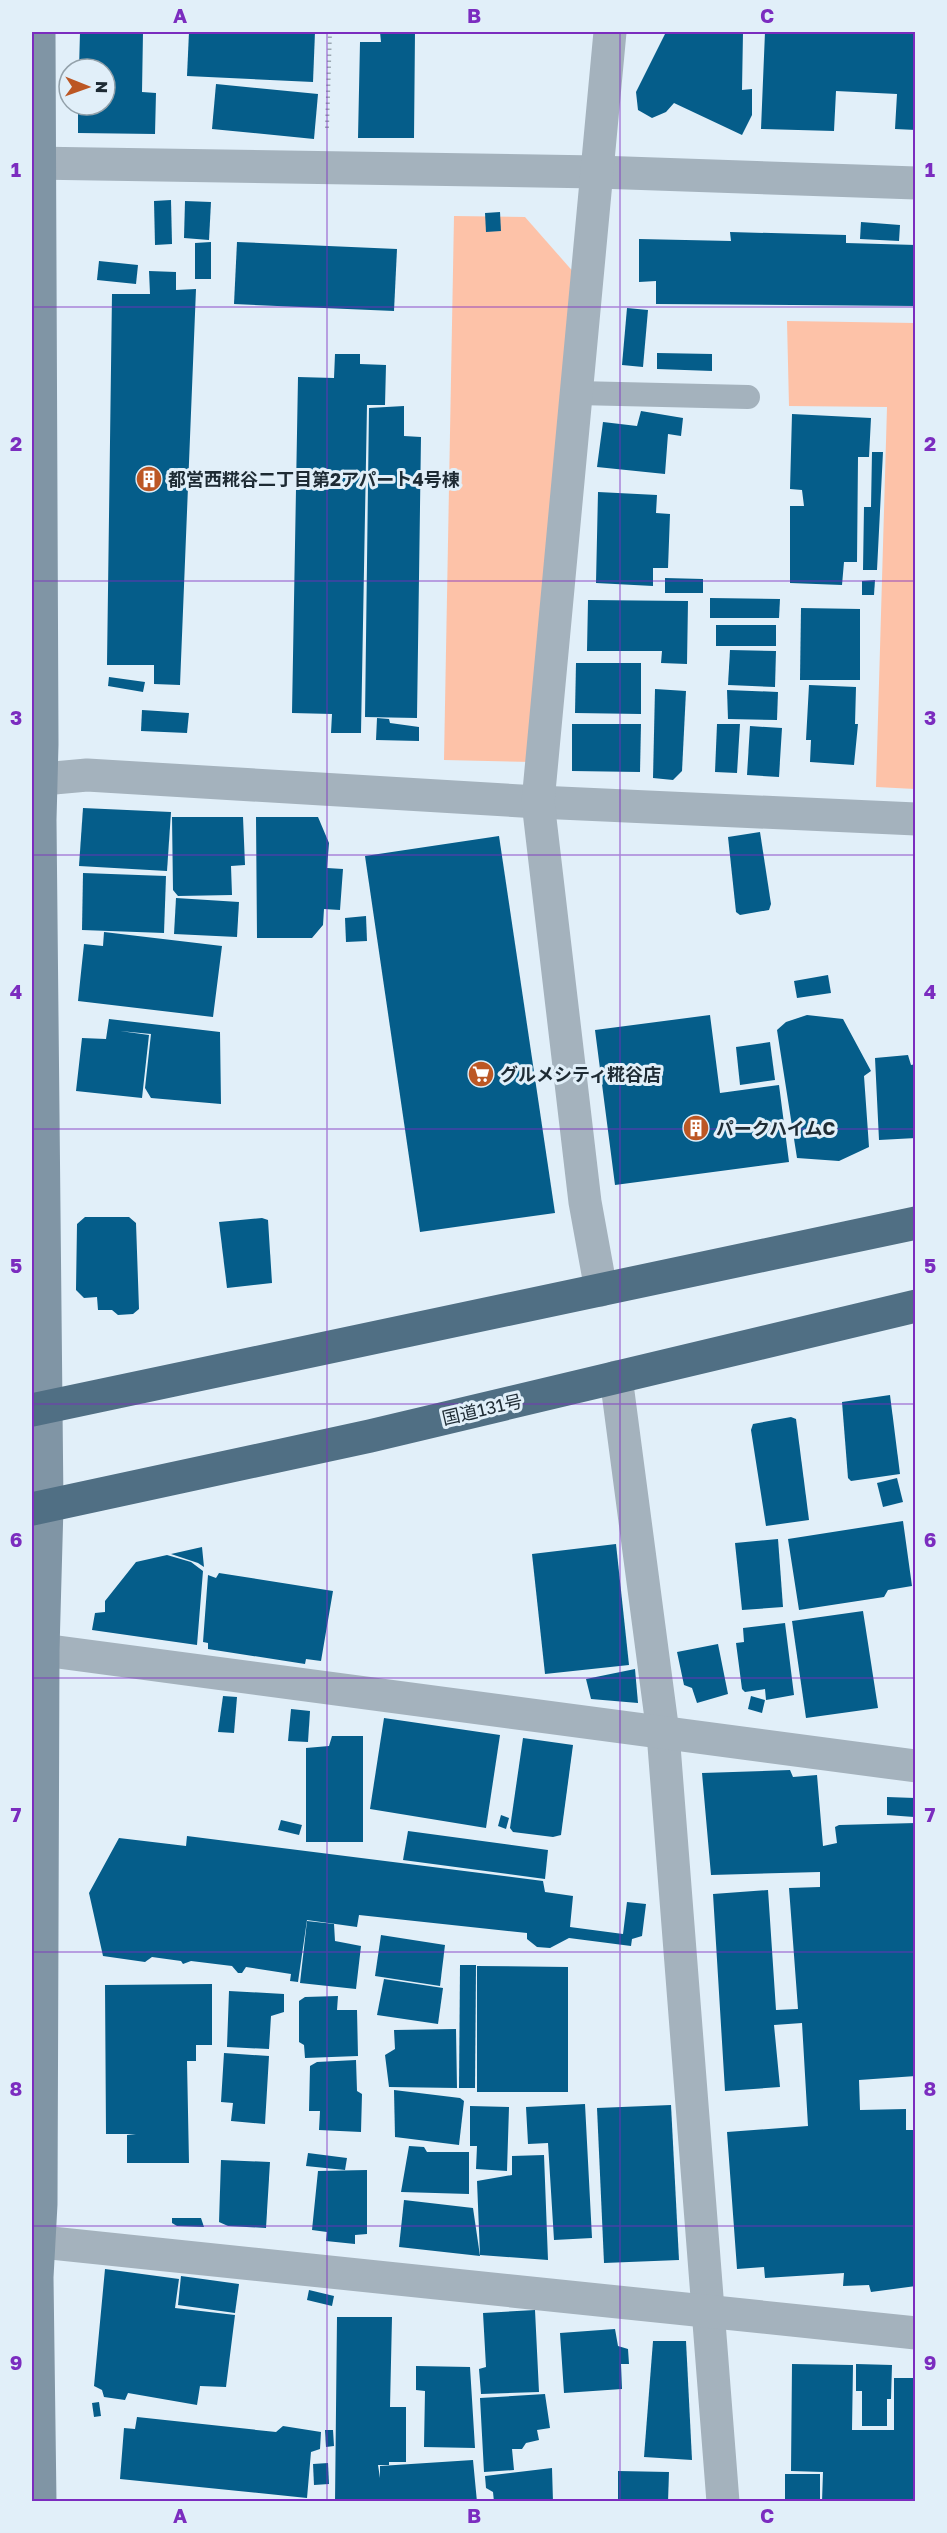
<svg xmlns="http://www.w3.org/2000/svg" width="947" height="2533" font-family="'Golos Text','Noto Sans JP',sans-serif">
<rect width="100%" height="100%" fill="#e1eff9"/>
<!-- green -->
<g fill="#fdc2a8">
<path d="M454,216L525,217L576,275L533,762L444,760Z"/>
<path d="M787,321L915,323V789L876,787L887,407L789,406Z"/>
</g>
<!-- building -->
<g fill="#055d8a">
<path d="M80,32H143L142,92L156,93L155,134L78,133V105H105V69H79Z"/>
<path d="M189,32H315L313,82L187,76Z"/>
<path d="M380,32H415L414,138H358L360,42H381Z"/>
<path d="M666,32H743L742,90L752,89V115L742,135L674,103L666,112L652,118L638,110L636,92Z"/>
<path d="M765,32H916V130L895,129L897,94L836,91L834,131L761,129Z"/>
<path d="M216,84L318,94L314,139L212,129Z"/>
<path d="M171,200L172,244L155,245L154,201Z"/>
<path d="M185,201L211,202L209,240L184,238Z"/>
<path d="M500,212L501,231L486,232L485,213Z"/>
<path d="M861,222L900,225L899,241L860,239Z"/>
<path d="M730,232L846,235V243L916,245V306L656,304V281L639,282V239L731,241Z"/>
<path d="M211,242V279H195V243Z"/>
<path d="M237,242L397,249L394,311L234,304Z"/>
<path d="M99,261L138,265L136,284L97,280Z"/>
<path d="M149,271L176,272V290L196,289L180,685L154,684V665H107L112,294H150Z"/>
<path d="M627,308L648,310L643,367L622,365Z"/>
<path d="M657,353L712,354V371L657,369Z"/>
<path d="M335,354H360V364L386,365L385,405H367L361,733H331L332,714L292,713L298,377L334,378Z"/>
<path d="M404,406V436L421,437L417,718L365,717L369,408Z"/>
<path d="M641,411L683,418L681,436L668,434L665,474L597,467L603,422L637,426Z"/>
<path d="M792,414L871,418L869,457H858L857,562H844L842,585L790,583V506H804L802,490L790,489Z"/>
<path d="M872,452H883L877,570H863L864,507H871Z"/>
<path d="M598,492L657,495L656,513L670,514L668,568H653V586L596,583Z"/>
<path d="M665,578L703,579V593H665Z"/>
<path d="M875,580L874,595H862V581Z"/>
<path d="M710,598L780,599L779,618H710Z"/>
<path d="M588,600L688,601L687,664L661,663L662,651H587Z"/>
<path d="M801,608L860,609V680H800Z"/>
<rect x="716" y="625" width="60" height="21"/>
<path d="M730,650L776,651L775,687L728,685Z"/>
<path d="M576,663H641V714L575,713Z"/>
<path d="M109,677L145,682L143,692L108,686Z"/>
<path d="M809,685L856,687L855,724H858L854,765L810,762L811,740H806Z"/>
<path d="M655,689L686,691L682,771L673,780L653,778Z"/>
<path d="M727,690L778,692L777,720L728,719Z"/>
<path d="M142,710L189,713L187,733L141,731Z"/>
<path d="M377,718L389,719L390,723L419,727V741L376,740Z"/>
<path d="M572,724H641L640,772L572,771Z"/>
<path d="M717,724H740L737,773L715,772Z"/>
<path d="M750,726L782,728L779,777L747,775Z"/>
<path d="M83,808L171,812L167,871L79,866Z"/>
<path d="M172,817H243L245,865L231,866L232,895L178,896L173,890Z"/>
<path d="M256,817H318L329,843L327,868L343,869L340,910L324,909L323,925L312,938H257Z"/>
<path d="M760,832L771,904L769,910L740,915L736,912L728,837Z"/>
<path d="M499,836L555,1213L420,1232L365,856Z"/>
<path d="M83,873L166,876L164,933L82,930Z"/>
<path d="M176,898L239,902L237,937L174,934Z"/>
<path d="M366,916L367,941L346,942L345,918Z"/>
<path d="M104,932L222,946L213,1017L78,1001L84,944L103,946Z"/>
<path d="M828,975L831,993L797,998L794,981Z"/>
<path d="M710,1015L720,1093L779,1085L789,1162L615,1185L595,1030Z"/>
<path d="M807,1015L843,1019L871,1071L864,1076L869,1147L839,1161L797,1158L777,1030L786,1022Z"/>
<path d="M109,1019L220,1032L221,1104L151,1098L145,1088L151,1034L120,1031L149,1035L142,1098L76,1091L82,1038L106,1039Z"/>
<path d="M770,1042L775,1080L740,1085L736,1047Z"/>
<path d="M908,1055L911,1065L916,1064V1138L879,1140L875,1058Z"/>
<path d="M85,1217H129L136,1223L139,1309L133,1314L118,1315L112,1310H98L97,1297L84,1298L76,1290L77,1224Z"/>
<path d="M262,1218L268,1220L272,1283L227,1288L219,1222Z"/>
<path d="M890,1395L900,1474L851,1481L848,1478L842,1402Z"/>
<path d="M791,1417L796,1419L809,1520L766,1526L751,1430L753,1424Z"/>
<path d="M897,1478L903,1502L883,1507L877,1483Z"/>
<path d="M903,1521L912,1586L888,1590L884,1597L799,1610L788,1539Z"/>
<path d="M778,1539L783,1607L742,1610L735,1543Z"/>
<path d="M616,1544L629,1665L545,1674L532,1554Z"/>
<path d="M202,1547L204,1567L198,1563L171,1554Z"/>
<path d="M167,1555L191,1562L203,1571L197,1645L92,1630L95,1613L105,1612V1601L136,1562Z"/>
<path d="M219,1573L333,1591L321,1661L306,1659L305,1664L208,1649V1643L203,1642L208,1575L216,1578Z"/>
<path d="M863,1611L878,1708L806,1718L792,1621Z"/>
<path d="M785,1623L794,1695L766,1700L765,1689L745,1692L742,1689L736,1643L744,1642L743,1628Z"/>
<path d="M718,1644L728,1694L697,1703L692,1688L684,1685L677,1652Z"/>
<path d="M635,1669L638,1703L591,1699L586,1679Z"/>
<path d="M223,1696L237,1697L234,1733L218,1732Z"/>
<path d="M751,1696L765,1700L762,1713L748,1709Z"/>
<path d="M291,1709L310,1711L308,1742L288,1741Z"/>
<path d="M384,1718L500,1735L486,1828L370,1809Z"/>
<path d="M332,1736H363V1842H306V1748L329,1746Z"/>
<path d="M523,1738L573,1745L561,1835L553,1837L513,1832L510,1828Z"/>
<path d="M790,1770L793,1777L817,1775L823,1846L837,1843L835,1827L839,1825L916,1823V2076L859,2080L860,2110L906,2109V2130H916V2286L871,2292L869,2285L843,2286L844,2273L765,2278L764,2267L737,2269L727,2132L808,2126L802,2023L774,2025L780,2087L725,2091L713,1894L768,1890L776,2010L798,2009L789,1888L820,1887V1872L711,1875L702,1773Z"/>
<path d="M887,1797L915,1798L914,1817L887,1815Z"/>
<path d="M501,1815L509,1818L506,1829L498,1826Z"/>
<path d="M281,1820L302,1825L299,1835L278,1830Z"/>
<path d="M408,1831L548,1850L545,1879L403,1860Z"/>
<path d="M187,1836L543,1881L545,1892L573,1896L570,1927L623,1934L627,1902L646,1904L642,1936L632,1939L631,1946L569,1938L550,1948L537,1947L527,1939V1933L359,1915L357,1927L307,1920L298,1982L290,1981L291,1974L246,1967L242,1973H238L232,1966L191,1961L183,1964L181,1961L152,1957L145,1962L103,1956L89,1893L119,1838L186,1846Z"/>
<path d="M307,1921L334,1924L335,1941L361,1946L356,1989L300,1983Z"/>
<path d="M381,1935L445,1945L440,1986L375,1976Z"/>
<path d="M460,1965H476L475,2088H459Z"/>
<path d="M477,1966L568,1967V2092H477Z"/>
<path d="M384,1979L443,1988L438,2024L377,2015Z"/>
<path d="M212,1984V2045H196V2061H187L189,2163H127V2135L136,2134H106L105,1985Z"/>
<path d="M229,1991L284,1994V2012L271,2016L269,2049L227,2047Z"/>
<path d="M338,1996L337,2010H357L358,2056L305,2058L304,2045L299,2042V2001L305,1997Z"/>
<path d="M456,2029L457,2088L389,2087L385,2055L395,2049L394,2030Z"/>
<path d="M224,2053L269,2056L265,2124L231,2121L233,2103L221,2102Z"/>
<path d="M356,2060L357,2091L362,2094L361,2132L319,2130L320,2111H309L310,2066L317,2062Z"/>
<path d="M394,2090L460,2098L464,2101L459,2145L395,2137Z"/>
<path d="M585,2104L592,2238L554,2240L548,2143L528,2144L526,2107Z"/>
<path d="M671,2105L679,2260L604,2263L597,2108Z"/>
<path d="M470,2106L509,2107L507,2171L476,2169L477,2146H470Z"/>
<path d="M409,2146L424,2147L427,2152H469V2194L401,2192Z"/>
<path d="M308,2153L347,2158L345,2170L306,2166Z"/>
<path d="M544,2155L548,2260L480,2255L477,2181L512,2175V2156Z"/>
<path d="M221,2160L270,2162L266,2228L228,2226L219,2222Z"/>
<path d="M367,2170V2234L355,2235V2244L326,2241L327,2232L312,2230L318,2171Z"/>
<path d="M404,2200L473,2208L480,2256L399,2247Z"/>
<path d="M172,2218H201L204,2227L177,2226L172,2223Z"/>
<path d="M105,2269L179,2279L175,2308L235,2315L226,2387L200,2386L197,2405L128,2393L125,2400L104,2397L102,2390L94,2386Z"/>
<path d="M181,2276L239,2284L235,2313L178,2305Z"/>
<path d="M309,2290L334,2296L332,2306L307,2300Z"/>
<path d="M535,2310L539,2392L481,2394L479,2369L486,2367L483,2313Z"/>
<path d="M337,2317H392L390,2407H406V2462H389V2465H378L380,2478V2466L473,2460L477,2502H335Z"/>
<path d="M615,2329L618,2346L628,2349L629,2364H621L622,2389L564,2393L560,2333Z"/>
<path d="M653,2341H686L692,2460L644,2457Z"/>
<path d="M792,2364L853,2365L852,2430H894V2378H916V2502H822L823,2472L791,2471Z"/>
<path d="M856,2364L892,2365L891,2399H887V2426H862V2391H856Z"/>
<path d="M416,2366L470,2367L475,2448L424,2447L425,2391L416,2390Z"/>
<path d="M545,2394L550,2428L537,2430L539,2440L526,2443L522,2449H512L514,2470L484,2472L480,2398Z"/>
<path d="M99,2402L101,2416L94,2417L92,2403Z"/>
<path d="M137,2417L276,2432L283,2426L321,2432L320,2449L311,2452L307,2498L120,2479L124,2428L135,2429Z"/>
<path d="M325,2430H333L334,2446L326,2447Z"/>
<path d="M328,2463L329,2484L314,2485L313,2464Z"/>
<path d="M552,2468L553,2502H494L493,2492L486,2488L485,2476Z"/>
<path d="M618,2471L669,2472L668,2502H618Z"/>
<rect x="785" y="2474" width="35" height="28"/>
</g>
<g fill="none" stroke-linecap="round" stroke-linejoin="round">
<!-- path -->
<path stroke="#9ba8b2" stroke-width="4" stroke-dasharray="1.5 4.5" stroke-linecap="butt" d="M327,128L330,32"/>
<!-- lane -->
<path stroke="#a4b2bd" stroke-width="24" d="M577,393L748,397"/>
<!-- street -->
<g stroke="#a4b2bd" stroke-width="33">
<path d="M32,163L598,172L916,183"/>
<path d="M32,780L87,775L538,802L916,819"/>
<path d="M601,1290L585,1202L538,802L610,32"/>
<path d="M616,1377L663,1733L723,2502"/>
<path d="M43,1650L916,1766"/>
<path d="M32,2241L916,2333"/>
</g>
<!-- secondary -->
<path stroke="#8095a5" stroke-width="33" d="M39,32L42,744L40,820L47,1506L43,1650L41,2204L37,2277L40,2502"/>
<!-- highway -->
<g stroke="#506f84" stroke-width="33">
<path d="M32,1410L916,1223"/>
<path d="M32,1509L370,1436L916,1306"/>
</g>
</g>
<!-- grid -->
<path fill="none" stroke="#7b2cbf" stroke-width="1.5" stroke-opacity="0.55" d="M327,32V2502M620,32V2502M32,307H916M32,581H916M32,855H916M32,1129H916M32,1404H916M32,1678H916M32,1952H916M32,2226H916"/>
<!-- icons -->
<defs>
<symbol id="building-disc" viewBox="-11 -11 22 22"><circle r="9.5" fill="#bc5724" stroke="#e1eff9"/><path d="M-4-6H4V6H1V3H-1V6H-4ZM-2.5-4.3h1.7v1.8h-1.7ZM.8-4.3h1.7v1.8H.8ZM-2.5-1h1.7V.8h-1.7ZM.8-1h1.7V.8H.8Z" fill="#fff"/></symbol>
<symbol id="supermarket-disc" viewBox="-11 -11 22 22"><circle r="9.5" fill="#bc5724" stroke="#e1eff9"/><path d="M-6-5.5h2.5l.6 2H6L4.5 2H-2.5L-4.4-4H-6ZM-1.5 3.2a1.3 1.3 0 1 0 .1 0ZM3 3.2a1.3 1.3 0 1 0 .1 0Z" fill="#fff"/></symbol>
</defs>
<g fill-rule="evenodd">
<use href="#building-disc" x="134" y="464" width="30" height="30"/>
<use href="#supermarket-disc" x="466" y="1059" width="30" height="30"/>
<use href="#building-disc" x="681" y="1113" width="30" height="30"/>
</g>
<g text-anchor="middle" dominant-baseline="central" stroke-width="6" stroke-linejoin="round" paint-order="stroke">
<!-- poi labels -->
<g font-size="18" font-weight="bold" fill="#1e2b34" stroke="#e1eff9" text-anchor="start">
<text x="168" y="479">都営西糀谷二丁目第2アパート4号棟</text>
<text x="500" y="1074">グルメシティ糀谷店</text>
<text x="716" y="1128">パークハイムC</text>
</g>
<!-- street labels -->
<g font-size="18" fill="#1e2b34" stroke="#e1eff9">
<text transform="translate(482 1409) rotate(-13)">国道131号</text>
</g>
</g>
<!-- border -->
<rect width="947" height="2533" fill="none" stroke="#e1eff9" stroke-width="66"/>
<!-- north arrow -->
<g transform="translate(87 87) rotate(91)"><circle r="28" fill="#e1eff9" stroke="#93a1aa" stroke-width="1.5"/>
<path d="M0-4.5L10 22L0 15L-10 22Z" fill="#bc5724"/>
<text y="-9" font-size="16" font-weight="bold" text-anchor="middle" fill="#1e2b34">N</text>
</g>
<rect x="33" y="33" width="881" height="2467" fill="none" stroke="#7b2cbf" stroke-width="2"/>
<g font-size="20" text-anchor="middle" font-weight="bold" fill="#7b2cbf">
<text x="180" y="23">A</text>
<text x="474" y="23">B</text>
<text x="767" y="23">C</text>
<text x="16" y="177">1</text>
<text x="930" y="177">1</text>
<text x="16" y="451">2</text>
<text x="930" y="451">2</text>
<text x="16" y="725">3</text>
<text x="930" y="725">3</text>
<text x="16" y="999">4</text>
<text x="930" y="999">4</text>
<text x="16" y="1273">5</text>
<text x="930" y="1273">5</text>
<text x="16" y="1547">6</text>
<text x="930" y="1547">6</text>
<text x="16" y="1822">7</text>
<text x="930" y="1822">7</text>
<text x="16" y="2096">8</text>
<text x="930" y="2096">8</text>
<text x="16" y="2370">9</text>
<text x="930" y="2370">9</text>
<text x="180" y="2523">A</text>
<text x="474" y="2523">B</text>
<text x="767" y="2523">C</text>
</g>
</svg>
